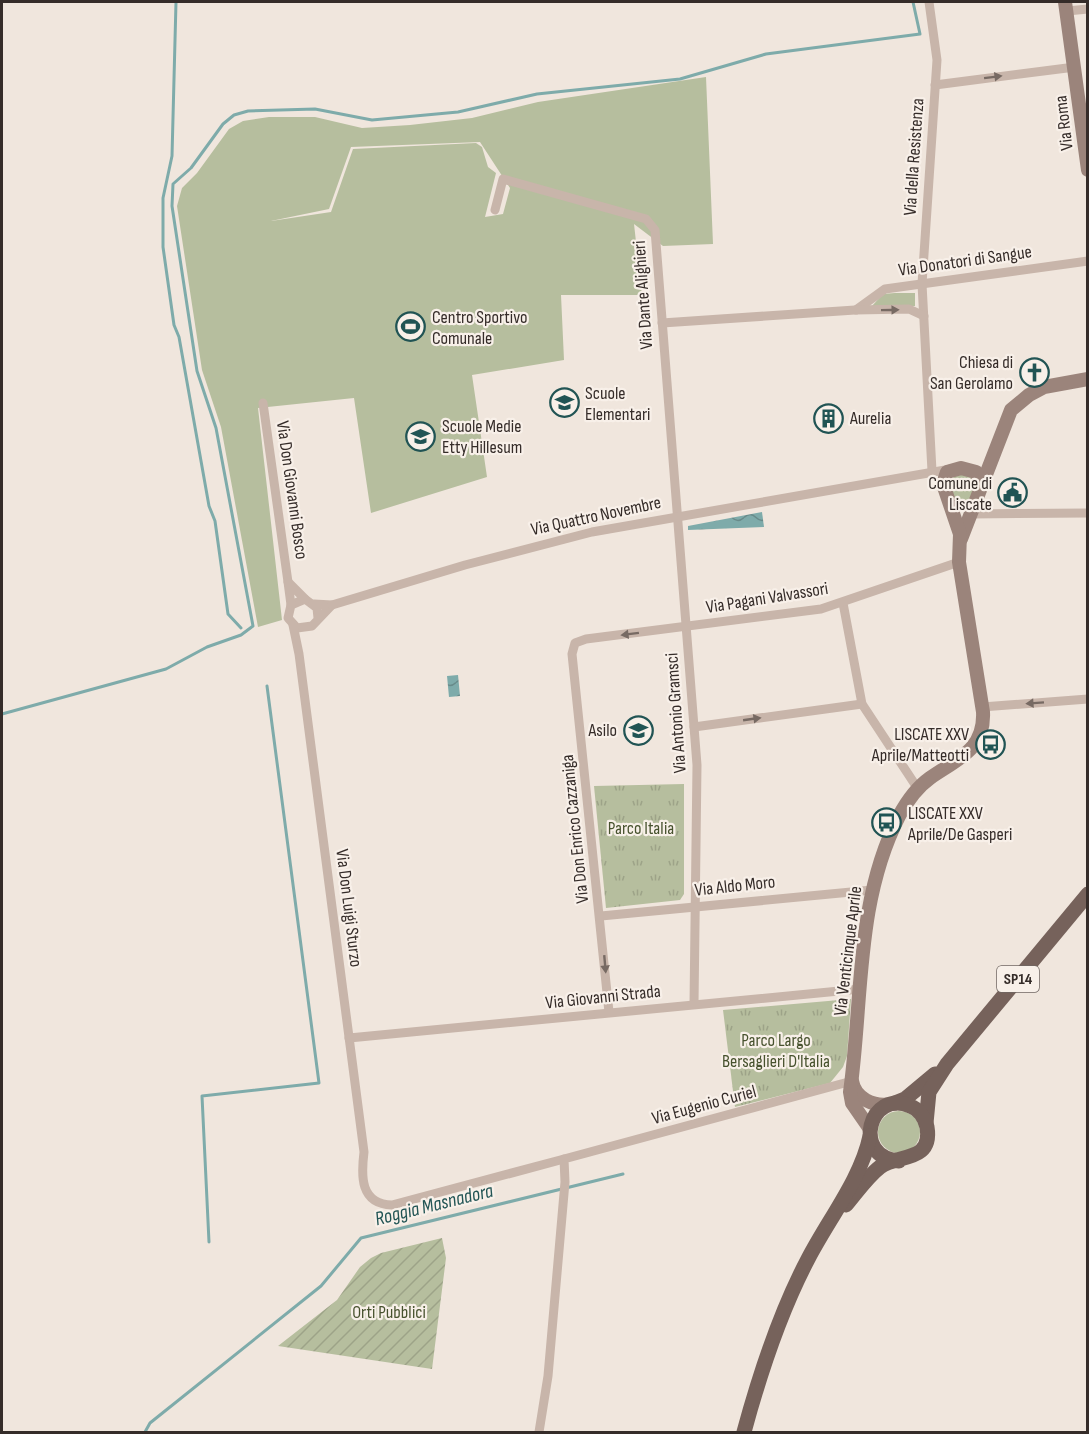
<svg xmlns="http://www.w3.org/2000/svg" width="1089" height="1434" font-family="'Sofia Sans Condensed',sans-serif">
<defs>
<pattern id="park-tufts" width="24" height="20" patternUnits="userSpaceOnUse" patternTransform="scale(1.5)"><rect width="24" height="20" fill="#b6be9e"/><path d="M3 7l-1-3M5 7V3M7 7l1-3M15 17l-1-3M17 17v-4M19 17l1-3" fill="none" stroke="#9da388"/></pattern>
<pattern id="garden-furrows" width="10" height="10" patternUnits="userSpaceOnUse" patternTransform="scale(1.5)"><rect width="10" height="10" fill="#b6be9e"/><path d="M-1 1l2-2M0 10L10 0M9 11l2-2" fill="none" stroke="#9da388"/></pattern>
<pattern id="water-waves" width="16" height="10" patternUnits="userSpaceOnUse" patternTransform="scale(1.5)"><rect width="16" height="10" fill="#7eabaa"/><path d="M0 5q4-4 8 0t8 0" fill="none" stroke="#688b8a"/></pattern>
</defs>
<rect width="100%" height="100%" fill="#f0e6dd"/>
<!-- grass -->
<g fill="#b6be9e" fill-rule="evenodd">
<path d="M706,77L713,244L663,246L634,224L642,295H561L564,360L472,375L487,477L371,513L354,398L258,408L282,620L258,627L221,427L202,370L177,206L182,188L197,173L229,129L243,121L269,117H315L362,128L410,125L472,118L538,102ZM480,142L510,188L503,214L485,217L496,173L488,167L482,147L476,143L353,149L331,212L271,221L329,209L351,147Z"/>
<path d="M895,293H915V306H872L883,294Z"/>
<circle cx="962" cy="488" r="14"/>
<circle cx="899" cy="1132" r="21"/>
</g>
<!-- park -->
<g fill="url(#park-tufts)">
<path d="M684,784V894L680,900L606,908L594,786Z"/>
<path d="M851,999L847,1056L843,1067L830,1083L735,1107L723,1010Z"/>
</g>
<!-- garden -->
<path fill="url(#garden-furrows)" d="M442,1238L446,1258L432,1369L278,1346L337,1300L360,1267L371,1258L381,1253Z"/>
<!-- water -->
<g fill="url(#water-waves)">
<path d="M762,512L764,527L688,530V526Z"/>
<path d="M458,675L460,696L449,697L447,676Z"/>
</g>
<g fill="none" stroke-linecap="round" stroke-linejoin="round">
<!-- stream -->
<g stroke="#7eabaa" stroke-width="3">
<path d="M176,2L172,156L163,198V247L174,325L179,337L209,506L215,521L228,614L241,628"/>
<path d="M2,714L166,669L207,647L241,635L253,626L216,428L197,371L172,206L173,184L191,168L223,124L234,115L248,111L315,109L372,120L458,112L537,94L680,79L766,54L920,34L913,2"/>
<path d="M209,1242L202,1096L319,1083L267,686"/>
<path d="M145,1432L150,1423L321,1286L361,1238L623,1174"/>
</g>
<!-- street -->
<g stroke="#c8b5aa" stroke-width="9">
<path d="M929,2L937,60L922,284L932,471"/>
<path d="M1067,11L1088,9"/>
<path d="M935,85L1075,67"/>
<path d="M495,210L503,179L646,219L655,230L697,765L694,1004"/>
<path d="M856,310L885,289L1088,261"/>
<path d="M662,323L855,310L909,309L924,316"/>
<path d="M263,403L288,582"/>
<path d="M971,514L1088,513"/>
<path d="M843,603L862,704L918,789"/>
<path d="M314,604L332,605L312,626L297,628L288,618L291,605L305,599L317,608L318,618"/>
<path d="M291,605L288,582L305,599"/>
<path d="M332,605L465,565L592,532L951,469"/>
<path d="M293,625L299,654L364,1152C361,1176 360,1204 392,1205L564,1159"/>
<path d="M982,707L1088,699"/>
<path d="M694,727L862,704"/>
<path d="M601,916L872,890"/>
<path d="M609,1012L572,654L575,643L586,639L821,609L959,562"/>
<path d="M349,1038L860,989"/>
<path d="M539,1432L548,1376L565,1182L564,1159L852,1081"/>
</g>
<!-- secondary -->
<g stroke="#9b847b" stroke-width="14">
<path d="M1065,2L1088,170"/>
<path d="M961,539L1011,410L1029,395L1044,387L1088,379"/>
<path d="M852,1081C855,1099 874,1107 891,1104"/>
<path d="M870,1129L852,1103L850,1092C863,1000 855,902 899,816C907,801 916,788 930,778C957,759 985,750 983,712L959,562L960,534L943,484L947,472L961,468L976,472L981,487"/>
</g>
<!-- primary -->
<g stroke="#76625b" stroke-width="15">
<path d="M895,1103L905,1099L935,1074"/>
<path d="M926,1123L929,1092L947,1064L1088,894"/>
<path d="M846,1205C857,1192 867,1177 880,1167C897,1154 933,1163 927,1127C925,1118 919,1109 910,1106C870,1088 850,1157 899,1161"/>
<path d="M744,1432C760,1373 779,1314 808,1259C828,1220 861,1179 870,1136"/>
</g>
</g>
<!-- one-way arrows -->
<defs><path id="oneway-solid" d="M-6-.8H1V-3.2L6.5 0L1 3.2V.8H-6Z" transform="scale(1.5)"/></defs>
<g fill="#776a63">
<use href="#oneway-solid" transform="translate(993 77) rotate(-7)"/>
<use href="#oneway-solid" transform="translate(890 310) rotate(-1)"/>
<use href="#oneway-solid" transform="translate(630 634) rotate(173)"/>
<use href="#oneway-solid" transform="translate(1035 703) rotate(176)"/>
<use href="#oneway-solid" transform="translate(752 719) rotate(-8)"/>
<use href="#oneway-solid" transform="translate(605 964) rotate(85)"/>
</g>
<!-- icons -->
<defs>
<symbol id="stadium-ring" viewBox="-11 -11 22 22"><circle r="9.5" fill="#f8f0e9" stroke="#215454" stroke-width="1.5"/><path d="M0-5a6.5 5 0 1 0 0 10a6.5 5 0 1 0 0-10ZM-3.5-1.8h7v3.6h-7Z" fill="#215454"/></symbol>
<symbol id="church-ring" viewBox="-11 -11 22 22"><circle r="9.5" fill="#f8f0e9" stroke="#215454" stroke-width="1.5"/><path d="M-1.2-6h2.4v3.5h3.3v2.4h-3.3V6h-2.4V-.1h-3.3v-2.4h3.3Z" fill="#215454"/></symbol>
<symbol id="school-ring" viewBox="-11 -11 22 22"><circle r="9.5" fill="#f8f0e9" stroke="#215454" stroke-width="1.5"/><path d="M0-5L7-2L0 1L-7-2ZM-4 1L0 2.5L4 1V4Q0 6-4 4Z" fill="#215454"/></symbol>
<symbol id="building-ring" viewBox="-11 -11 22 22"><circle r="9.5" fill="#f8f0e9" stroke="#215454" stroke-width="1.5"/><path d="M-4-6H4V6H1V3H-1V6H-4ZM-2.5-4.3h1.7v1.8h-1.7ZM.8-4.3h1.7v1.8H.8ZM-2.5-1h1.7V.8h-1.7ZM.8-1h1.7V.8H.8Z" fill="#215454"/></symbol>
<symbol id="civic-ring" viewBox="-11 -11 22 22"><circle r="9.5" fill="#f8f0e9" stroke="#215454" stroke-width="1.5"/><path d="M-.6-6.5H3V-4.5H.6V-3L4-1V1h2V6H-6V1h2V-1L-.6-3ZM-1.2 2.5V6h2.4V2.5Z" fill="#215454"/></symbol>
<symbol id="bus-ring" viewBox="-11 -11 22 22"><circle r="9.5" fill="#f8f0e9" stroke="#215454" stroke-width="1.5"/><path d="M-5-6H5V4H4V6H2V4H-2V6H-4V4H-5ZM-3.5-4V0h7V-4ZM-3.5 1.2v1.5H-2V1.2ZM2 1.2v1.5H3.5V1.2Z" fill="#215454"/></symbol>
</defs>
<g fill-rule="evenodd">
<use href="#stadium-ring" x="394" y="310" width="33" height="33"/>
<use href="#church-ring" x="1018" y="356" width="33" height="33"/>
<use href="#school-ring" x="548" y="386" width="33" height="33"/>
<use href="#building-ring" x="812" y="402" width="33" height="33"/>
<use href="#school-ring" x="404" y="420" width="33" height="33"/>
<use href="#civic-ring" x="996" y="476" width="33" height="33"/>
<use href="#school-ring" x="622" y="714" width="33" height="33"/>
<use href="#bus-ring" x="974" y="728" width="33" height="33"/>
<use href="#bus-ring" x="870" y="806" width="33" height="33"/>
</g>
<g text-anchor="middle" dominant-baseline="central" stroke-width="4.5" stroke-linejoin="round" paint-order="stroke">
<!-- shield labels -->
<rect fill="#f8f0e9" stroke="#706763" stroke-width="1.5" x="997" y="966" width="42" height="26" rx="4.5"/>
<g font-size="16" font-weight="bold" fill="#352c29">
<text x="1018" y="979">SP14</text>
</g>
<!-- street labels -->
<g font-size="18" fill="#352c29" stroke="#f8f0e9">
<text transform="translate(1064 123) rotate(-97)">Via Roma</text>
<text transform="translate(914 157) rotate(-86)">Via della Resistenza</text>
<text transform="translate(965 261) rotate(-8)">Via Donatori di Sangue</text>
<text transform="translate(643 295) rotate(-94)">Via Dante Alighieri</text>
<text transform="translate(292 490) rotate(82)">Via Don Giovanni Bosco</text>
<text transform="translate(596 516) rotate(-12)">Via Quattro Novembre</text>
<text transform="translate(767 598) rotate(-9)">Via Pagani Valvassori</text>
<text transform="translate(676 713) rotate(-94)">Via Antonio Gramsci</text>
<text transform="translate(575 829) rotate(-96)">Via Don Enrico Cazzaniga</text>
<text transform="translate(735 886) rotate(-6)">Via Aldo Moro</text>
<text transform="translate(349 908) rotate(83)">Via Don Luigi Sturzo</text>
<text transform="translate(848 951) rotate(-83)">Via Venticinque Aprile</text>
<text transform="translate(603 997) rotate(-6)">Via Giovanni Strada</text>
<text transform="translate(704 1105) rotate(-15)">Via Eugenio Curiel</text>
</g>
<!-- poi labels -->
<g font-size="18" fill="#352c29" stroke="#f8f0e9" text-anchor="start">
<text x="432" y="317">Centro Sportivo<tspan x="432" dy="21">Comunale</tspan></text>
<text x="1013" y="362" text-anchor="end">Chiesa di<tspan x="1013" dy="21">San Gerolamo</tspan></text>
<text x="585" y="393">Scuole<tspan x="585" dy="21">Elementari</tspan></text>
<text x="850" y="418">Aurelia</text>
<text x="442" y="426">Scuole Medie<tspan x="442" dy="21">Etty Hillesum</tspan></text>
<text x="992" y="483" text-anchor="end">Comune di<tspan x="992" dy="21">Liscate</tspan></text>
<text x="617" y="730" text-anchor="end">Asilo</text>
<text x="969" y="734" text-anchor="end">LISCATE XXV<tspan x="969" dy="21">Aprile/Matteotti</tspan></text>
<text x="908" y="813">LISCATE XXV<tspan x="908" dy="21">Aprile/De Gasperi</tspan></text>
</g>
<!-- park labels -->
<g font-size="18" fill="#47522e" stroke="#f8f0e9">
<text x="641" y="828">Parco Italia</text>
<text x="776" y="1040">Parco Largo<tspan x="776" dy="21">Bersaglieri D'Italia</tspan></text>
<text x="389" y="1312">Orti Pubblici</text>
</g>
<!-- water labels -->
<g font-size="20" font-style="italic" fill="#215454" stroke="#f8f0e9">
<text transform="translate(434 1205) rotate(-14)">Roggia Masnadora</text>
</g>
</g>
<!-- border -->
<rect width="1089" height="1434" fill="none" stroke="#352c29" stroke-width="6"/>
</svg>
